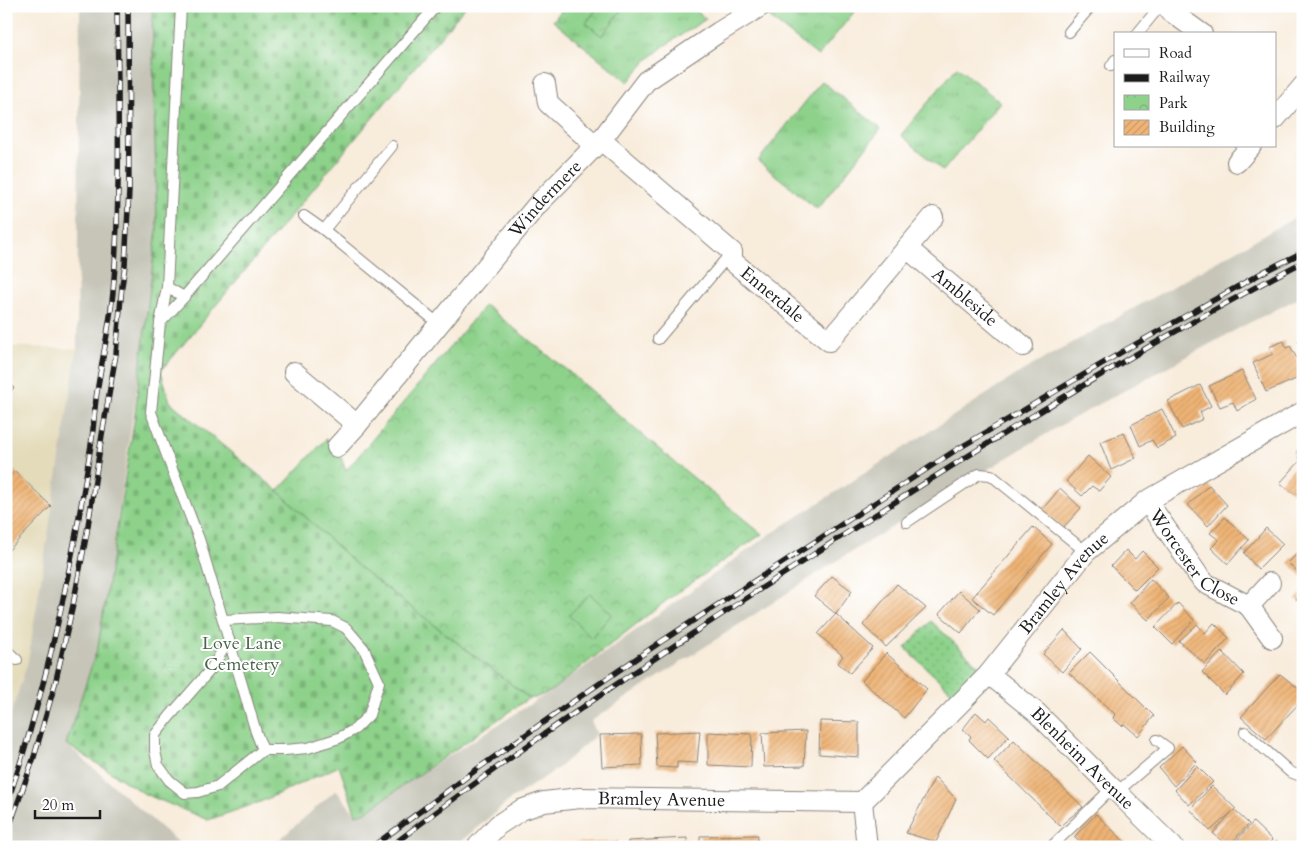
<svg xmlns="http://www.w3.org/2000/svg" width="1309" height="853" font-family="Cardo,serif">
<defs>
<pattern id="grass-tufts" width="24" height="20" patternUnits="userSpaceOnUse" patternTransform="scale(1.25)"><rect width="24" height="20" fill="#8dd18b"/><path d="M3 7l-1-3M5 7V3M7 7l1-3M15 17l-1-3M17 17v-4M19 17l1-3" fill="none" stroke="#79b377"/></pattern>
<pattern id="cemetery-stones" width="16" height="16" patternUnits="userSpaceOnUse" patternTransform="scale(1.25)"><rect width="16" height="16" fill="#8dd18b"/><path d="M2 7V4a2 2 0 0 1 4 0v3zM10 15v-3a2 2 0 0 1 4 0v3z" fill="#79b377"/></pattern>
<pattern id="park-crowns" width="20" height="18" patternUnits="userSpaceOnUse" patternTransform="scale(1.25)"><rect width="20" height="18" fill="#8dd18b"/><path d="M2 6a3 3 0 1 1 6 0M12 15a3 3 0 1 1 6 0" fill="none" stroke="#79b377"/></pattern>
<pattern id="garden-dots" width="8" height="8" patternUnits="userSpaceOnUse" patternTransform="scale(1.25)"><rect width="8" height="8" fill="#8dd18b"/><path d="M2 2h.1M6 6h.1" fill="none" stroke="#79b377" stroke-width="1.8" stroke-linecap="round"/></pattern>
<pattern id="building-hatch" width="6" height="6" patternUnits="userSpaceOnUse" patternTransform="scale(1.25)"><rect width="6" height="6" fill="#efb475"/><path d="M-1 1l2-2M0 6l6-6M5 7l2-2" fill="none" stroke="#cc9a65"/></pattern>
</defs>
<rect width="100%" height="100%" fill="#fff"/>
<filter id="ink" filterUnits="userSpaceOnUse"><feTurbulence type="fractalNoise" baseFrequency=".02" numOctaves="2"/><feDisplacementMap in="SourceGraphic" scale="10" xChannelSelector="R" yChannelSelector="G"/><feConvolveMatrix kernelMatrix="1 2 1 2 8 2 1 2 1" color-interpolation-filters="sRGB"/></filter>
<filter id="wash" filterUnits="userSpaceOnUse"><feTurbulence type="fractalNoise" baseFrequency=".0096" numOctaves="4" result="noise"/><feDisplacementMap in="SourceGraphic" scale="20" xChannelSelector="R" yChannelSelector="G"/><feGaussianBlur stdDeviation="1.12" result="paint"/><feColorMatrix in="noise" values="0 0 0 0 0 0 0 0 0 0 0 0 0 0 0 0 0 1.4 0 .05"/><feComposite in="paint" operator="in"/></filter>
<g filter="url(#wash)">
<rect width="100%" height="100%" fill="#f8ecdb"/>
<!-- built -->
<path fill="#e4dbba" d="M6,346L77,349L28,661L6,729Z"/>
<!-- railway -->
<g fill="#c6c5b8">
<path d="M80,6H152L157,229L141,361L99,641L66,744L183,847H6V729L28,661L77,349Z"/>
<path d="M1303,213V296L1243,326L1063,424L841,558L591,721L597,734L557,769L510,800L454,847H271L336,790L356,815L551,691L766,537L1024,370Z"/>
</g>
<!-- grass -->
<g fill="url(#grass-tufts)" stroke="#547654">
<path d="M565,6H690L706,19L664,46L647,60L628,82L553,21Z"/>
<path d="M787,6H859L818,56L769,17Z"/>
<path d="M957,67L1000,102L943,171L901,135Z"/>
<path d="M822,81L881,129L817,209L758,161Z"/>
</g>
<!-- cemetery -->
<path fill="url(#cemetery-stones)" stroke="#547654" d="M152,6H466L161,371L170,402L278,491L359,567L529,698L364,813L356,815L339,766L260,802L208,820L145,794L66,744L98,646L134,422L157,229Z"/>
<!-- park -->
<g fill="url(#park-crowns)" stroke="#547654">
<path d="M599,6H616L621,11L602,36L586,23Z"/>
<path d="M485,305L569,372L649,441L762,534L667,600L551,691L535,698H529L359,567L278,491L326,439L337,447L346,471Z"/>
</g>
<!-- garden -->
<path fill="url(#garden-dots)" stroke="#547654" d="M931,621L982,669L956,696L905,648Z"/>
<!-- pitch -->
<path fill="#8dd18b" stroke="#547654" d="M590,594L612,614L591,638L569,615Z"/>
<g id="blocks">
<!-- building -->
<g fill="url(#building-hatch)">
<path d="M1303,338V351L1298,341Z"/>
<path d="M1284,341L1286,348L1290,346L1303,369V376L1266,392L1253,363L1273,354L1269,347Z"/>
<path d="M1242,371L1256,399L1237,411L1233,402L1220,407L1209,386Z"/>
<path d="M6,381L14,388L6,396Z"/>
<path d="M1200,385L1211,406L1200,412L1203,419L1182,429L1168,401Z"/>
<path d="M1162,409L1176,438L1157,448L1152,440L1140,446L1131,425Z"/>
<path d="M1124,433L1136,458L1111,470L1100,442Z"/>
<path d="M1303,447V488L1296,495L1280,483L1300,461L1297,450Z"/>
<path d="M1088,456L1111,477L1099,491L1092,486L1082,496L1066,481Z"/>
<path d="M15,471L51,506L6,553V480Z"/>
<path d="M1209,485L1227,505L1208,526L1188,505Z"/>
<path d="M1060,488L1081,508L1063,528L1042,510Z"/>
<path d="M1225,517L1249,540L1228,564L1211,548L1219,540L1210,533Z"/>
<path d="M1033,527L1052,544L993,615L972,598Z"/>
<path d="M1266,528L1283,544L1258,569L1244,553Z"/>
<path d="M1303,547V577L1288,563Z"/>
<path d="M1126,550L1135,559L1142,551L1158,567L1135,590L1111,566Z"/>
<path d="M832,576L852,591L836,614L814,596Z"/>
<path d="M1151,579L1169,598L1148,620L1130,603Z"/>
<path d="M897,584L926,608L886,647L863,625Z"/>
<path d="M959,591L980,609L961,633L939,614Z"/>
<path d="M1303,592V605L1296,599Z"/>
<path d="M1178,603L1194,620L1172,644L1155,627Z"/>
<path d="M836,614L873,648L850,673L838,663L843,656L818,634Z"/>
<path d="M1214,623L1229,638L1205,664L1179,641L1197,624L1205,633Z"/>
<path d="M1064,630L1082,649L1062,672L1043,654Z"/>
<path d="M1222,651L1244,674L1225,695L1202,672Z"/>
<path d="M1090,652L1154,716L1138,736L1124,724L1122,726L1113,718L1115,714L1069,673Z"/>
<path d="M886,653L927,689L904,718L862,681Z"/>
<path d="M1280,674L1303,692V699L1266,739L1241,717Z"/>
<path d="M976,712L986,721L989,717L1009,736L988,759L969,740L971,736L963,729Z"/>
<path d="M820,721L859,722V757L819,754Z"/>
<path d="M700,731L697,763L677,762V768L657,767L655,733Z"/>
<path d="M806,731L804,766L764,767L762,733Z"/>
<path d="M708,732L752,734L751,767L708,765Z"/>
<path d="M641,734L642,765L602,767L600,735Z"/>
<path d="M1014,740L1083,807L1060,826L994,761Z"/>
<path d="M1182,746L1197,762L1174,786L1159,768Z"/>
<path d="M1197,766L1213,782L1189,805L1175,790Z"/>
<path d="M935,777L956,799L936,842L906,833Z"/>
<path d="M1212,786L1236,809L1234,810L1249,824L1228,847L1213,833L1233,811L1210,831L1190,809Z"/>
<path d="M1096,814L1130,847H1085L1074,837Z"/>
<path d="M1253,822L1272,840L1266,847H1231Z"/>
<path d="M758,835L757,847H700V836Z"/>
<path d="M687,838V847H628V841Z"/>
<path d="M1276,841L1282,847H1271Z"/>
<path d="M616,842V847H559V843Z"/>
</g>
</g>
</g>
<g filter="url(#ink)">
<use href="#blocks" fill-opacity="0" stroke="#8a847c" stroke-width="1"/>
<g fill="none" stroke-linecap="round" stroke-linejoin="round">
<defs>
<g id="lane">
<path d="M181,6L167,287L184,297L436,6"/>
<path d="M1069,32L1091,6"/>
<path d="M1137,34L1160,6"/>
<path d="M1111,66L1115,60"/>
<path d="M392,146L324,230L439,324"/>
<path d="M304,216L324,230"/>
<path d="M167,287L160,323L151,412L173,472L199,539L256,732L263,750"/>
<path d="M160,323L184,297"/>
<path d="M658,339L730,254"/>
<path d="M907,522L979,474L991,475L1086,552"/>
<path d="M224,620L277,617L332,621L346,628L364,649L379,682L369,715L355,729L339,738L308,748L285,750H263L218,786L198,792L185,793L169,780L158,765L155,751V735L170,716L211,669L229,640"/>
<path d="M6,650L17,660"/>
<path d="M1245,732L1290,772L1298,775H1303"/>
<path d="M1117,792L1168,748L1157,740"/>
<path d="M1051,847L1112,788"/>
</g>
<g id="street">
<path d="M1167,6L1170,11L1202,34"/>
<path d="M545,84L548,103L595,145"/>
<path d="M1275,119L1303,86"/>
<path id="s1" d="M601,140L732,252V261L829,341L933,217"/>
<path d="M1237,162L1251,146"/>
<path id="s2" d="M907,248L1023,346"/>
<path d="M294,372L357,425"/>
<path id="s3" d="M337,447L357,425L439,324L538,204L601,140L646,81L719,32L761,6"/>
<path id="s4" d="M1147,501L1198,575L1205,583L1249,606L1272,638"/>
<path d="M1249,606L1270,583"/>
<path id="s5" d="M989,674L1037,713L1112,788L1117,792L1173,847"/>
<path d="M862,802L867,847"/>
<path id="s6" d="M477,847L498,825L521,810L544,802L580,798L862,802L988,675L1086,552L1147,501L1303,412"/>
</g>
</defs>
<!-- lane casing -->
<use href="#lane" stroke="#8a847c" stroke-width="12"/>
<!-- street casing -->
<use href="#street" stroke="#8a847c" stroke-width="22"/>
<!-- lane -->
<use href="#lane" stroke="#fff" stroke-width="10"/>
<!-- street -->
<use href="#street" stroke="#fff" stroke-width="20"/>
<defs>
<g id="rail">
<path d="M6,806C47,689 72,567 91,445C94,428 94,410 97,392C102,359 110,325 113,292C121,198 118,100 117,6"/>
<path d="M6,836L34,757L55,684L73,605L87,532L102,435L116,354L122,286L125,265L129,191L128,6"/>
<path d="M372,847L480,767L565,707L662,641L956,450L1127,349L1267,270L1303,252"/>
<path d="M390,847C534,736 687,636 839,538C946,469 1054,401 1164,338C1210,312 1256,286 1303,262"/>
</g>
</defs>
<!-- rail casing -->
<use href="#rail" stroke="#1c1c1c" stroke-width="5.5"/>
<!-- rail -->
<use href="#rail" stroke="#fff" stroke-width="4" stroke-dasharray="11" stroke-linecap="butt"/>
</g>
</g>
<g text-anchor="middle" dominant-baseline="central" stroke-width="4" stroke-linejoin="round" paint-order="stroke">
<!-- street labels -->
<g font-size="18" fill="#1c1c1c" stroke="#fff">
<text stroke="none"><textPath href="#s3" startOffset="324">Windermere</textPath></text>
<text stroke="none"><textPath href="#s1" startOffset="234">Ennerdale</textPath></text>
<text stroke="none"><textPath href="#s2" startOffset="76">Ambleside</textPath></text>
<text stroke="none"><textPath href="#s4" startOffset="75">Worcester Close</textPath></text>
<text stroke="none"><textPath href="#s6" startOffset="699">Bramley Avenue</textPath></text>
<text stroke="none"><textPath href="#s5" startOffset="126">Blenheim Avenue</textPath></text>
<text stroke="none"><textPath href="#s6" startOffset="200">Bramley Avenue</textPath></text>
</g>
<!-- park labels -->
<g font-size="18" fill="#496448" stroke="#fff">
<text x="242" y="643">Love Lane<tspan x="242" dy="21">Cemetery</tspan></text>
</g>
</g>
<!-- margin -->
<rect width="1309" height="853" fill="none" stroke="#fff" stroke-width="25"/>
<!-- legend -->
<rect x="1114" y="32" width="162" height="115" fill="#ffffff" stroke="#a4a4a4"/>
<rect x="1124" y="49" width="25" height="8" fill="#ffffff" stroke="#a4a4a4"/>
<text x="1159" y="58" font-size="15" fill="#1c1c1c">Road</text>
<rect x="1124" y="74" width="25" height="8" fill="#1c1c1c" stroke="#a4a4a4"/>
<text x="1159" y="82" font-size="15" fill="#1c1c1c">Railway</text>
<rect x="1124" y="95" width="25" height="15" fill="url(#park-crowns)" stroke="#a4a4a4"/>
<text x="1159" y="108" font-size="15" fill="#1c1c1c">Park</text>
<rect x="1124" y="120" width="25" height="15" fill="url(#building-hatch)" stroke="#a4a4a4"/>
<text x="1159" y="132" font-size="15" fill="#1c1c1c">Building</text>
<!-- scale -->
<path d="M35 810v8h65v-8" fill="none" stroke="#1c1c1c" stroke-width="2.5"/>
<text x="42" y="810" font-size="15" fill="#1c1c1c" stroke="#ffffff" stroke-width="4" paint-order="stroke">20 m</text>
</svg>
